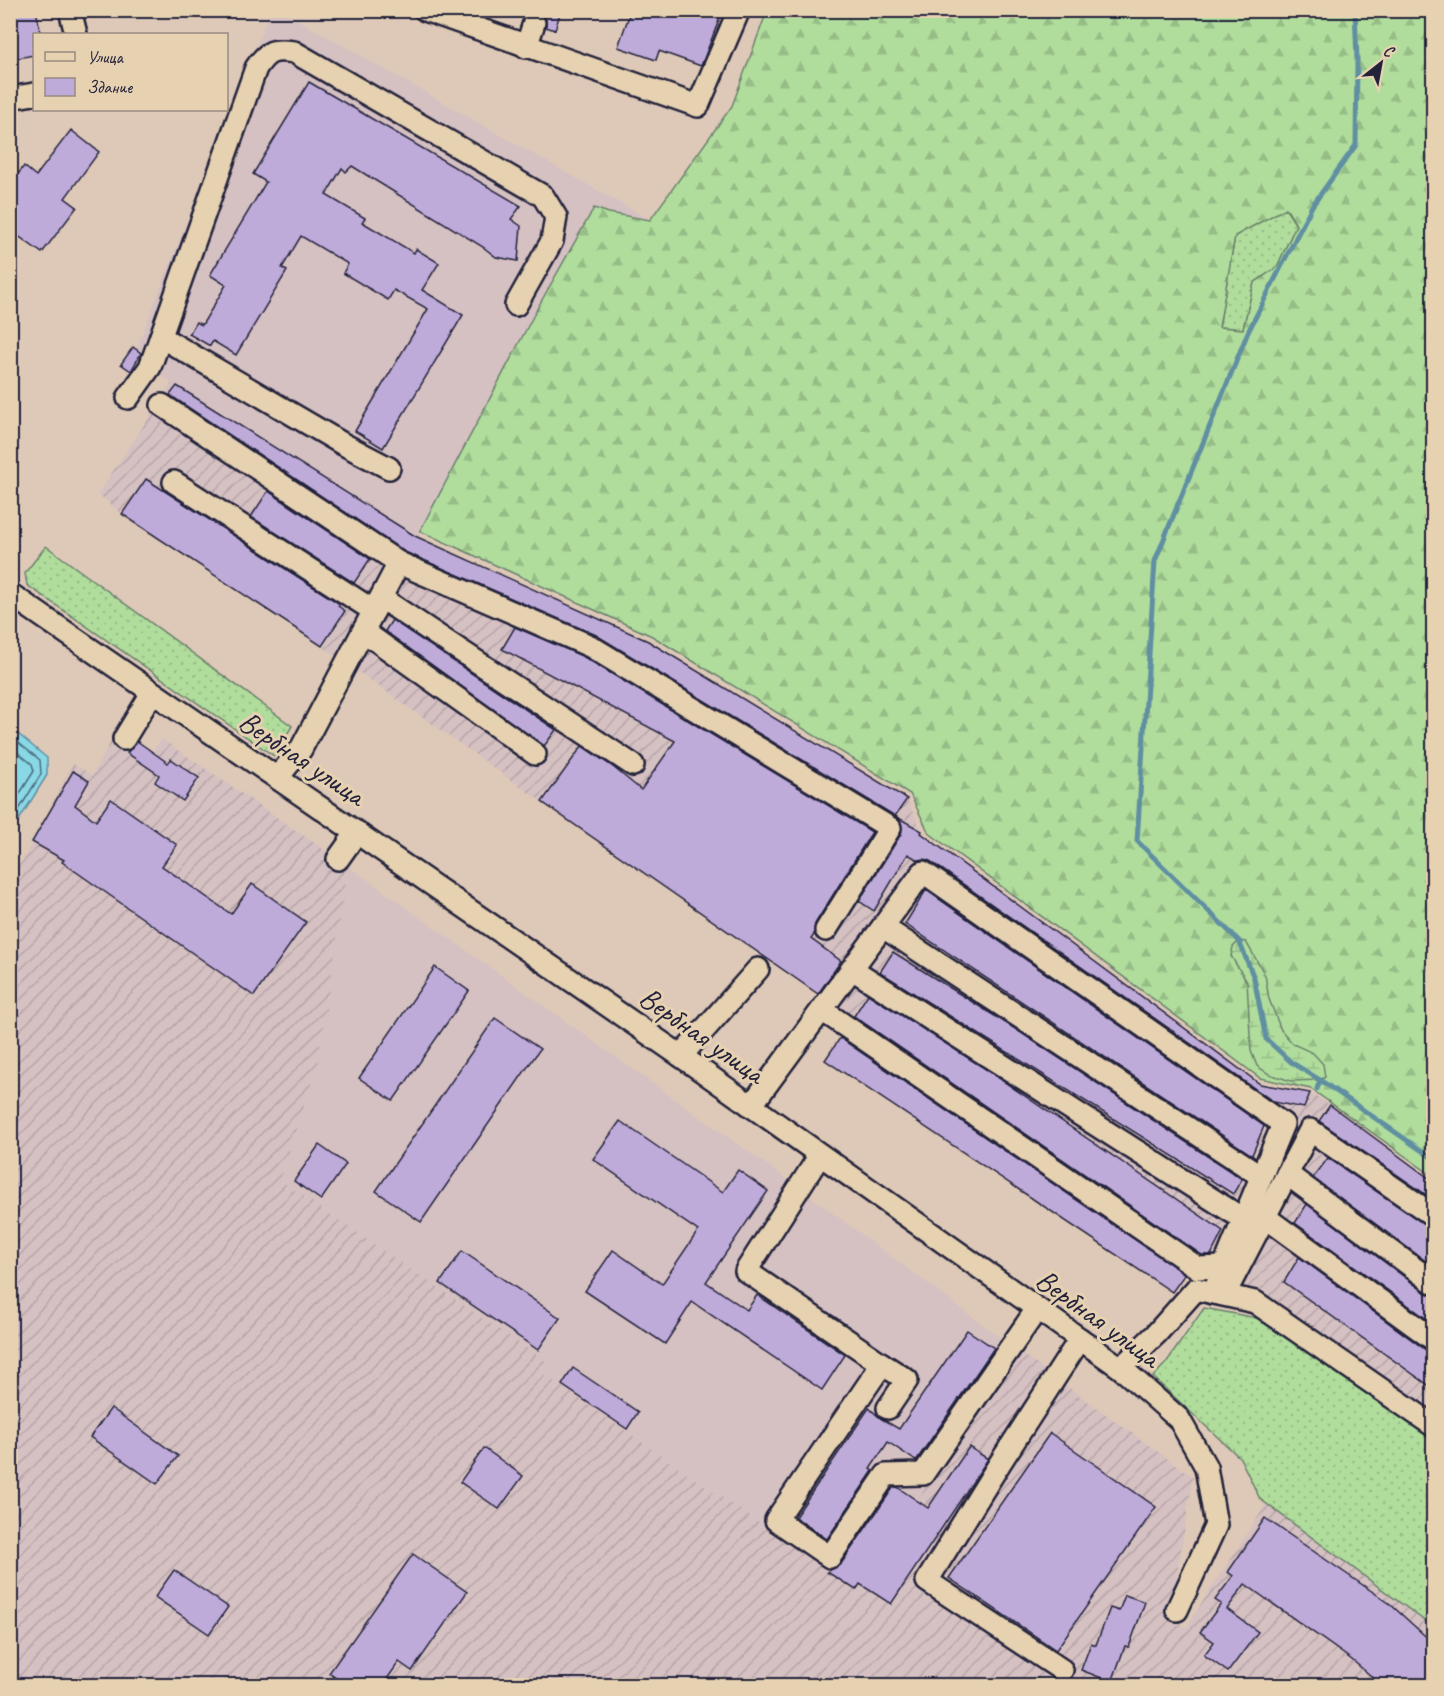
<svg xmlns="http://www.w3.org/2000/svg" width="1444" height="1696" font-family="Caveat,sans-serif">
<defs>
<pattern id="industrial-furrows" width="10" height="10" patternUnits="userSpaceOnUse" patternTransform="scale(1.5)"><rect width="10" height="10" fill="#d5c0c2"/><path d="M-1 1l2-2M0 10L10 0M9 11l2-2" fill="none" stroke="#b7a5a8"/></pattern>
<pattern id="grass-dots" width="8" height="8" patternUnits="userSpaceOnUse" patternTransform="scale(1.5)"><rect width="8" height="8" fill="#b0dd9c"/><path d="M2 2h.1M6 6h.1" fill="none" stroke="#97bd87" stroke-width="1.8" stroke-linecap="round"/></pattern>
<pattern id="forest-firs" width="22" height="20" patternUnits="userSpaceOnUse" patternTransform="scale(1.5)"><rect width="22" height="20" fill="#b0dd9c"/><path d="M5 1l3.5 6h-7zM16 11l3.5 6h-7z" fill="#97bd87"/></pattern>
<pattern id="wetland-marsh" width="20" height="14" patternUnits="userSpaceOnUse" patternTransform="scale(1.5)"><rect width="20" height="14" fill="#b0dd9c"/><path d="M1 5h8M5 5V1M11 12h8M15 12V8" fill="none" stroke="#97bd87"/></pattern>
</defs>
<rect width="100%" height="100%" fill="#dec9b8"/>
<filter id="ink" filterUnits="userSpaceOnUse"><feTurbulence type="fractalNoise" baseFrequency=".0167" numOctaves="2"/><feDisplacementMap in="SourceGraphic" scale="12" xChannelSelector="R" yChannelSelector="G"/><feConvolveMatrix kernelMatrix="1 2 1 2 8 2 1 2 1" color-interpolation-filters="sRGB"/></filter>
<g filter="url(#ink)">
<!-- built -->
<g fill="#d5c0c2">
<path d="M270,11H282L650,220L471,523L415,536L172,383L146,364L149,359L136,350Z"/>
<path d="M348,866L799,1188L1018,1351L856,1590L542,1374L550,1364L280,1180L318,1062Z"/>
</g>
<!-- industrial -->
<g fill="url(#industrial-furrows)">
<path d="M172,383L415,536L648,642L907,799L922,831L928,838L1260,1084L1310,1093L1330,1105L1433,1182V1426L1207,1263L542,802L322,646L122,514L98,494Z"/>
<path d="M116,733L135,740L152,752L162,739L348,866L318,1062L280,1180L550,1364L543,1374L856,1590L1018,1351L1193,1477L1170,1617L1186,1627L1267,1503L1433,1627V1685H11L10,879L27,853L73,764L92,775Z"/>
</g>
<!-- grass -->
<g fill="url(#grass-dots)" stroke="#69806c" stroke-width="1.5">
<path d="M1285,208L1296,225L1277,267L1254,283L1243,329L1219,327L1235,236Z"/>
<path d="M46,546L292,726L274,756L27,585L25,573Z"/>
<path d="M1204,1308L1267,1320L1433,1431V1627L1260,1499L1240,1458L1153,1377L1166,1363Z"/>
</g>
<!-- forest -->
<path fill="url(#forest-firs)" stroke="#69806c" stroke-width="1.5" fill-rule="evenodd" d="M767,11H1433V1176L1311,1089L1260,1078L929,833L910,794L652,636L420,531L538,307L594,208L609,213L650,220L732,106ZM1286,208L1296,225L1277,267L1254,283L1243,329L1219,327L1235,236Z"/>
<!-- wetland -->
<path fill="url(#wetland-marsh)" stroke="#69806c" stroke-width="1.5" d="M1239,941L1246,942L1265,975L1269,999L1281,1030L1293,1044L1313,1053L1323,1064L1325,1077L1320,1080L1291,1081L1269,1074L1257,1066L1251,1051L1247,982L1231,956L1233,947Z"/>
<!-- water -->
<path fill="#89d8e6" stroke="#608fa2" stroke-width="1.5" d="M11,728L47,758V775L11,833Z"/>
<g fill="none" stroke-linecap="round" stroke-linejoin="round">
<!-- shore -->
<g stroke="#4b6b7f" stroke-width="1.5">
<path d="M10,736L40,760L41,774L10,824"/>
<path d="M10,746L32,764L34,771L10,809"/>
</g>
<!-- stream -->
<g stroke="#608fa2" stroke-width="5">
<path d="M1320,1080L1434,1159"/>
<path d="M1317,1089L1320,1080L1291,1062L1266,1039L1254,978L1239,941L1137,841L1155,561L1248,332L1312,206L1356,145L1357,60L1355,10"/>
</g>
</g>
<!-- building -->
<g fill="#bfabda" stroke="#22223b" stroke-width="1.5">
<path d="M10,10H36L41,34H34V55L13,59L10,47Z"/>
<path d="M533,10H561L555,30L546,27V20L543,14Z"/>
<path d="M631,10H723L701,66L659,51L656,60L618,47Z"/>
<path d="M309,82L521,206L511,219L521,226L518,261L496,257L483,247L352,166L346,172L342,168L326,195L365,218L362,222L414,253L416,249L439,263L422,290L463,315L383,448L355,431L428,309L394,290L388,300L343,273L348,264L301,236L282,268L287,271L236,355L213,341L210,346L189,334L196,322L202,325L226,285L210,275L266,182L253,174Z"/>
<path d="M71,130L99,152L65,198L77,207L42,253L10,230V185L24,166L36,176Z"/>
<path d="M133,347L141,353L131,371L121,364Z"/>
<path d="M177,386L415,536L648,641L907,799L895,816L922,831L921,833L1260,1084L1310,1093L1304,1108L1274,1102L930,861L924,859L918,860L908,854L874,911L859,901L901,834V822L897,817L596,635L405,552L170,395Z"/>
<path d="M146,479L340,604L338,606L345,611L322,646L122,514Z"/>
<path d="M268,491L370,559L354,583L251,517Z"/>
<path d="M392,620L556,730L544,746L385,631Z"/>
<path d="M515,627L584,657L872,832L815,924L814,935L811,939L841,961L818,994L542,802L582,746L613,767L641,790L675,741L502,649Z"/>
<path d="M137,741L168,763L171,759L199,778L183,801L155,782L159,775L127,753Z"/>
<path d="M73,771L89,781L75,805L96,821L111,799L177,845L162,866L231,914L252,884L306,922L254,996L62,862L64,860L32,842Z"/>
<path d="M926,890L1264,1126L1252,1155L905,924Z"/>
<path d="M893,952L1020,1032L1242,1179L1233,1194L880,972Z"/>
<path d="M435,967L469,991L393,1101L359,1078Z"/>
<path d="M868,994L981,1066L1223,1231L1211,1255H1202L854,1016Z"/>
<path d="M495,1018L540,1049L421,1222L376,1191Z"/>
<path d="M840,1038L1185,1274L1172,1292L825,1060Z"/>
<path d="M1330,1105L1434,1182V1200L1319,1121Z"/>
<path d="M620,1121L723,1192L738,1170L768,1191L706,1282L747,1310L757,1295L845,1355L822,1390L692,1302L665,1344L585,1291L613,1250L662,1284L698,1231L593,1159Z"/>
<path d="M319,1145L346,1164L321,1200L294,1181Z"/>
<path d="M1328,1158L1427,1226L1434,1229V1267L1313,1178Z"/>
<path d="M1307,1204L1426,1293L1434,1296V1324L1295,1223Z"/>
<path d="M462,1251L560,1318L538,1350L440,1283Z"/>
<path d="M1299,1257L1426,1350L1434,1353V1389L1284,1282Z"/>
<path d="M967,1330L994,1348L916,1461L888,1442L870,1469L873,1471L827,1539L795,1517L869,1408L880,1418L899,1429Z"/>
<path d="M573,1368L638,1412L627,1429L562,1385Z"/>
<path d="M111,1408L178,1456L157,1484L90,1437Z"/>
<path d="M1050,1433L1156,1507L1056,1650L949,1578Z"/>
<path d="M969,1447L988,1459L891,1604L860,1584L856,1590L827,1572L841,1564L893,1488L897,1487L928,1508Z"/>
<path d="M484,1448L523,1476L499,1509L460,1482Z"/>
<path d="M1265,1518L1389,1603L1434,1644V1686H1383L1352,1660L1245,1584L1227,1609L1258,1632L1228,1672L1204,1655L1214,1642L1200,1632L1221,1604L1215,1600L1233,1576L1228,1572Z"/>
<path d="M413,1554L467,1592L412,1671L399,1662L382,1686H347L329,1673Z"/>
<path d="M174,1570L228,1607L209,1634L155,1597Z"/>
<path d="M1125,1595L1145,1602L1129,1647L1125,1646L1112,1682L1081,1670L1091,1643L1096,1645L1110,1608L1119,1611Z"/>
</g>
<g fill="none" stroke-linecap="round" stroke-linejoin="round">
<defs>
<g id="minor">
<path d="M70,10L76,34"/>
<path d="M425,10L698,106L739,10"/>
<path d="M526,47L534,23"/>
<path d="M10,98L34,94"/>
<path d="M161,337L343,444L389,468"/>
<path d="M128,398L150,367L256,68C268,50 274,49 294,52L543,196L556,217L552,241L516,305"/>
<path d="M162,405L399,563"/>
<path d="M174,482L374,611"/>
<path d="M10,594L681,1056L1121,1368L1179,1419L1206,1467L1216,1525L1177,1610"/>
<path d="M381,598L633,765"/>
<path d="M363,631L535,754"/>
<path d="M124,739L152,693"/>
<path d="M278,777L301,749L399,563L590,646L890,828L826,930"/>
<path d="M338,859L357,832"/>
<path d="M883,927L1261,1176"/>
<path d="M852,969L1243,1219"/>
<path d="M822,1010L1198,1268L1223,1267"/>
<path d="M681,1056L758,969"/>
<path d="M751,1106L923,872L1283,1124L1213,1293"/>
<path d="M820,1155L746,1271L882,1364L776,1520L830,1557L886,1475L923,1474L1037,1309"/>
<path d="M1287,1174L1434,1283"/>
<path d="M1265,1217L1434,1340"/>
<path d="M1230,1284L1310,1130L1434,1216"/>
<path d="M882,1364L907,1380L888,1408"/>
<path d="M1121,1368L1156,1334L1196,1289L1255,1302L1434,1426"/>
<path d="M1062,1670L927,1581L1000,1463L1080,1339"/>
</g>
</defs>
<!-- minor casing -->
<use href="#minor" stroke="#22223b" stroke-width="26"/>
<!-- minor -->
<use href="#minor" stroke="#e6d1b0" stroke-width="21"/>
</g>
</g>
<g text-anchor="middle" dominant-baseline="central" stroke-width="6" stroke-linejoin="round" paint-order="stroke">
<!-- street labels -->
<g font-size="30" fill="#22223b" stroke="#e6d1b0">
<text transform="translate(302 758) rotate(34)">Вербная улица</text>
<text transform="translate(702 1035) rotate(35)">Вербная улица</text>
<text transform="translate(1098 1318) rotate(36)">Вербная улица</text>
</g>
</g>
<!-- margin -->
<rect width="1444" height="1696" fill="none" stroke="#e6d1b0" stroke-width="36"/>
<rect x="18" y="18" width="1408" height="1660" fill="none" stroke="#22223b" stroke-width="2" filter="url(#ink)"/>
<!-- legend -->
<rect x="33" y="33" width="195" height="78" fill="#e6d1b0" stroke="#988b81" stroke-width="1.5"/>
<rect x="45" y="52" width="30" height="9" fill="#e6d1b0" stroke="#988b81" stroke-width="1.5"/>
<text x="87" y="63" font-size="18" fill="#22223b">Улица</text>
<rect x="45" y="78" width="30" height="18" fill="#bfabda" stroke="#988b81" stroke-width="1.5"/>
<text x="87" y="93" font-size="18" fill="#22223b">Здание</text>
<!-- north arrow -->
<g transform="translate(1381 63) rotate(31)" stroke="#e6d1b0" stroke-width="4.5" paint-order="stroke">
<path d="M0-4.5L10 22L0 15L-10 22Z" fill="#22223b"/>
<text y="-9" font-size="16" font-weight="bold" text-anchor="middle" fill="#22223b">С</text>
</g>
</svg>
